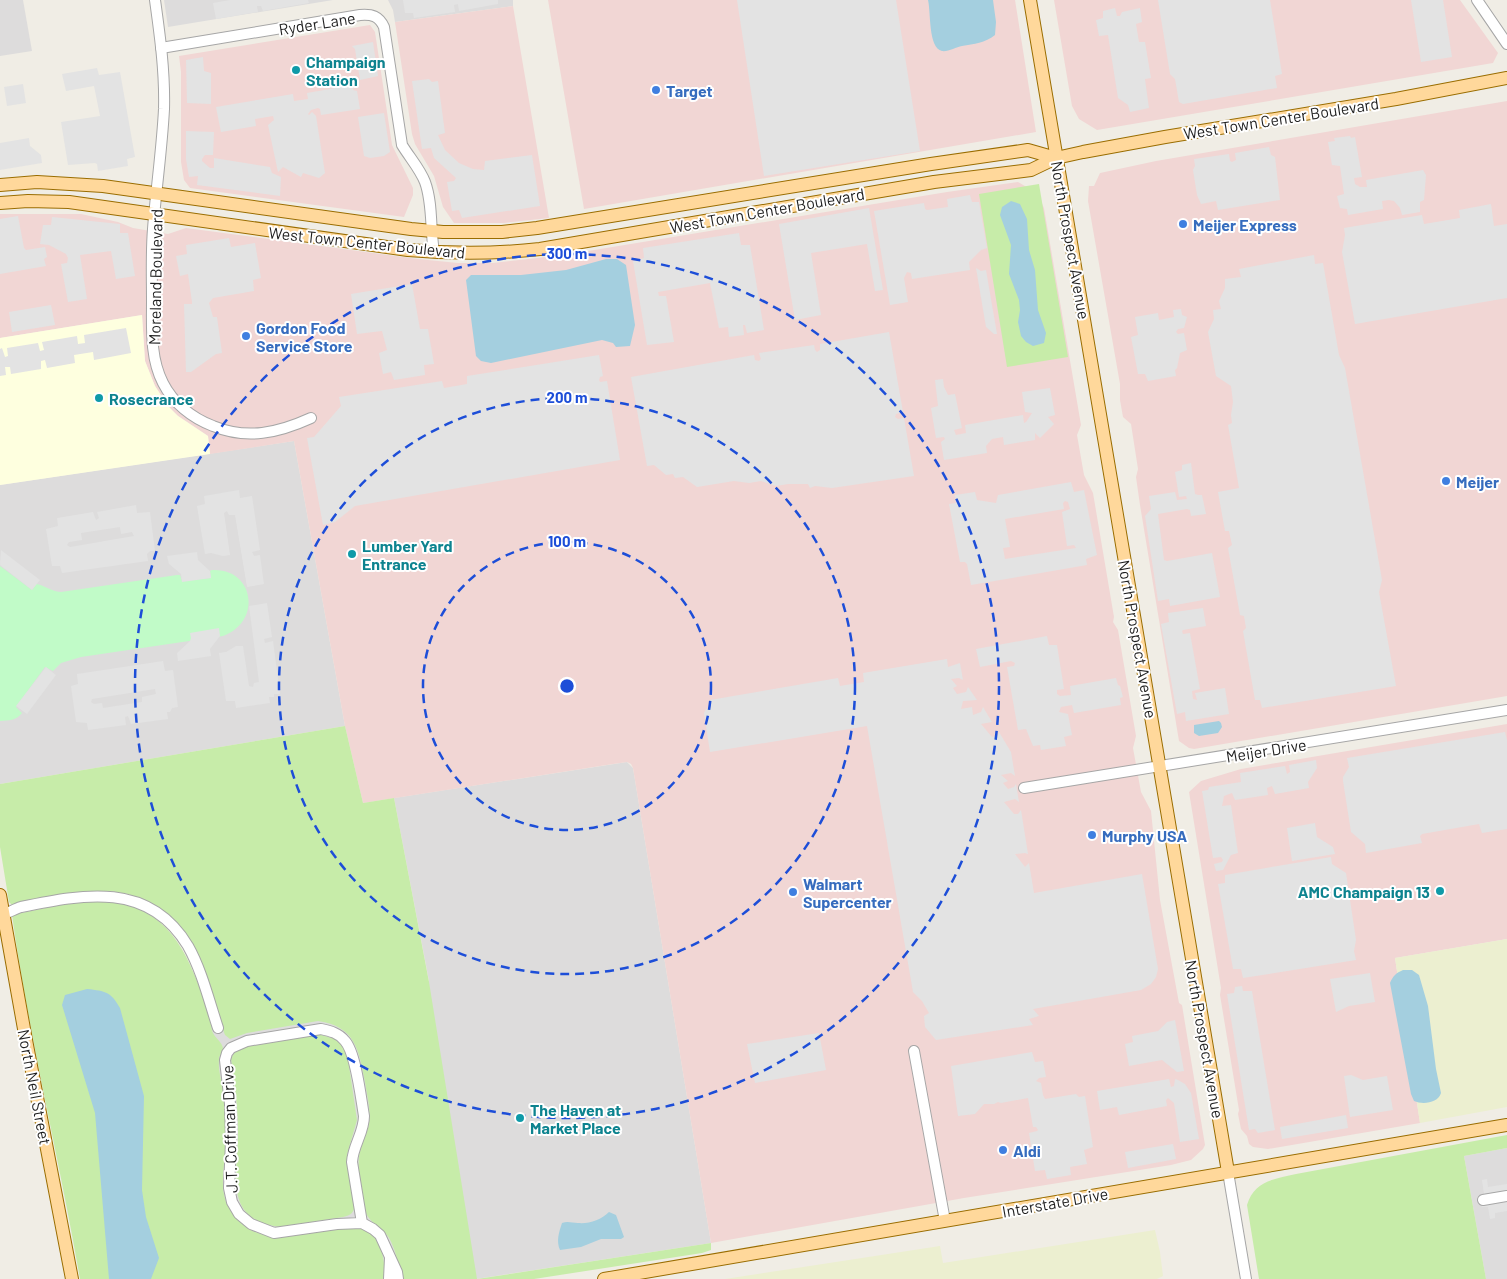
<svg xmlns="http://www.w3.org/2000/svg" width="1507" height="1279" font-family="Barlow,sans-serif">
<rect width="100%" height="100%" fill="#f0ede5"/>
<!-- residential -->
<g fill="#dddcdc">
<path d="M0,0H23L32,51L0,56Z"/>
<path d="M164,0H333L168,27Z"/>
<path d="M388,0H513V6L395,22L393,10Z"/>
<path d="M294,441L345,726L0,784V485Z"/>
<path d="M627,762L633,768L711,1243L476,1279H90L48,1043L429,981L394,798Z"/>
<path d="M1507,1148V1279H1486L1464,1156Z"/>
</g>
<!-- commercial -->
<g fill="#f1d6d4">
<path d="M548,0H1015L1036,132L584,209Z"/>
<path d="M1054,0H1460L1498,53L1493,63L1097,130L1079,119L1072,106Z"/>
<path d="M513,6L549,218L504,223H454L443,207L434,176L415,144L412,134L395,22Z"/>
<path d="M370,25L375,32L392,145L413,188V195L404,217L190,188L184,180L181,162V72L179,56Z"/>
<path d="M1507,101V696L1194,749L1189,748L1179,741L1140,505L1136,477L1138,469L1131,424L1123,417L1120,400V384L1088,201L1089,186H1094L1100,173L1156,161Z"/>
<path d="M1018,182L1037,193L1044,208L1081,425L1077,435L1084,475L1093,493L1114,617L1113,622L1118,630L1136,736L1133,748L1141,792L1151,811L1160,900L1179,1003L1182,1005L1205,1145L1203,1149L1191,1160L1171,1165L964,1198L711,1243L633,768L631,764L627,762L613,764L363,803L345,726L294,441L210,454L208,436L178,416L168,406L155,386L145,361L142,315L0,338V214H81L118,222L133,228L168,234L186,228L418,259L458,263H493L564,255L947,192Z"/>
<path d="M1507,724V939L1395,958L1420,1123L1268,1149L1253,1147L1249,1144L1247,1136L1241,1129L1238,1114L1239,1110L1220,995L1221,988L1189,792L1201,781L1241,769Z"/>
</g>
<!-- education -->
<path fill="#feffdf" d="M142,315L145,361L155,386L168,406L178,416L208,436L210,454L0,485V338Z"/>
<!-- farmland -->
<g fill="#ecefd0">
<path d="M1507,939V1107L1420,1123L1395,958Z"/>
<path d="M1155,1230L1160,1252L1163,1276L1157,1279H725L940,1246L943,1263Z"/>
</g>
<!-- grass -->
<g fill="#c7eca9">
<path d="M1039,184L1068,357L1007,367L979,194Z"/>
<path d="M345,726L363,803L394,798L429,982L477,1279L711,1243V1250L702,1253L534,1279H401C399,1266 396,1250 389,1238C383,1227 368,1223 365,1210C362,1194 357,1173 359,1157C360,1145 367,1135 369,1124C371,1109 367,1096 365,1082C359,1050 355,1026 318,1021L247,1033L230,1039L225,1035L222,1027L200,962L156,906L128,894L110,891H89L21,904L12,905L9,902L0,847V784Z"/>
<path d="M83,900C143,899 173,921 195,976C202,993 209,1011 212,1030C213,1037 223,1042 223,1049C223,1052 219,1056 219,1059C218,1068 221,1080 223,1089C225,1105 226,1122 226,1138C226,1159 219,1182 226,1202C229,1210 235,1217 241,1223C283,1261 351,1204 376,1239C384,1250 384,1266 386,1279H80C59,1157 29,1037 12,915Z"/>
<path d="M318,1034L335,1039L341,1044L348,1059L357,1120L347,1155L355,1204C354,1213 351,1215 343,1217L281,1227C220,1220 239,1171 238,1129C238,1106 234,1083 231,1059C234,1052 237,1049 245,1047Z"/>
<path d="M1507,1135V1148L1464,1156L1486,1279H1259L1247,1205C1254,1181 1274,1179 1296,1174Z"/>
</g>
<!-- park -->
<path fill="#c1fbc8" d="M0,566L32,590L36,584C44,585 50,591 61,592L177,575H180L182,581L211,578L210,571L212,570C255,568 262,622 223,636L81,657L61,663L53,671L45,667L16,707L22,713C16,721 9,720 0,721Z"/>
<!-- parking -->
<g fill="#e3e3e3" fill-rule="evenodd">
<path d="M230,0H308L309,3L263,11L261,6H257L258,12L216,19L213,3Z"/>
<path d="M403,0H498V4L459,11L458,4L454,5L455,12L414,18L413,13H405Z"/>
<path d="M737,0H896L920,151L764,176Z"/>
<path d="M1158,0H1270L1282,74L1275,76L1277,88L1183,104L1179,102L1175,79L1170,74Z"/>
<path d="M1411,0H1443L1452,57L1421,62Z"/>
<path d="M1115,8L1117,16H1120L1122,12L1140,8L1142,22L1136,24L1139,42H1145L1151,78L1145,79L1149,108L1130,112L1128,105L1118,98L1108,35L1099,36L1096,20L1103,18V11Z"/>
<path d="M373,42L378,76L360,80L355,49L352,46Z"/>
<path d="M203,57L204,71L211,73V104L187,103L186,60Z"/>
<path d="M97,68L99,75L120,72L135,157L127,159L128,166L98,171L97,164L95,163L68,165L61,122L100,116L94,86L66,91L62,74Z"/>
<path d="M429,79L432,82L438,81L445,133L438,135L445,150L459,163L473,169L484,170L485,161L532,155L540,206L462,218L459,210L452,211L447,182L454,181L456,178L434,158L431,148L422,149L412,81Z"/>
<path d="M23,84L26,103L7,106L4,87Z"/>
<path d="M353,85V90L357,91L360,109L321,115L320,109L318,108L311,110L308,114L309,115L312,112L316,116L325,173L319,178L303,173L301,177L283,167L278,172L268,125L274,120L273,116L255,119L256,126L221,132L216,107L293,94L294,101L308,99L307,93Z"/>
<path d="M384,113L390,152L384,156L370,158L364,156L358,117Z"/>
<path d="M186,131L214,132L213,155H205L202,159V161L210,168H214V158L270,167L272,173L281,177L280,196L197,185L198,176L189,177L186,159Z"/>
<path d="M1350,136L1351,138L1355,137L1362,177L1354,178L1355,184L1360,187H1367L1366,180L1423,170L1426,175L1424,200L1420,202V212L1402,215L1400,208L1394,201L1389,200L1382,201L1383,209L1348,215L1347,209L1340,208L1337,196L1344,194L1340,166L1332,165L1328,142L1335,141L1334,138Z"/>
<path d="M29,138L30,146L41,155L42,163L0,170V143Z"/>
<path d="M1269,147L1271,155L1275,157L1280,200L1218,210L1216,201L1201,204L1197,195L1193,170L1195,166L1194,159L1229,154L1230,161L1232,162L1236,160L1235,153Z"/>
<path d="M970,195L972,202H979L987,248L981,250L969,262L970,270L912,279L911,273L907,272L904,278L908,302L890,305L874,211L924,203L925,209L927,210L948,207L947,199Z"/>
<path d="M1491,204L1494,226L1507,224V298L1355,324L1342,252L1345,235L1344,228L1422,215L1424,224L1460,218L1459,210Z"/>
<path d="M869,208L883,290L875,291L867,244L811,253L821,315L795,320L779,224Z"/>
<path d="M18,216L24,248L26,250L45,247L47,257L44,259L46,266L0,274V219Z"/>
<path d="M52,217L120,224V233H128L135,276L116,279L111,251L80,255L87,299L68,302L61,264L67,263L68,258L66,254L49,245L40,244L43,225H51Z"/>
<path d="M739,233L741,245H750L764,330L747,333L745,325H743L744,335L729,337L728,327L719,328L710,283L658,292L659,296H666L674,342L647,345L633,261L644,258L643,248Z"/>
<path d="M229,238L231,247L255,243L261,278L253,280L254,291L213,298L209,303L213,317H217L222,353L216,354L191,372H186L184,304H192V302L188,274L180,276L176,256L187,254L186,245Z"/>
<path d="M1314,255L1315,264L1323,263L1339,355L1345,368L1382,580L1379,592L1396,686L1262,708L1260,700H1255L1243,631L1246,628L1244,616L1240,615L1228,548L1232,545L1229,531H1225L1218,492L1239,488L1228,425L1232,423L1231,415L1233,402L1231,386L1216,376L1208,332L1214,319L1213,310L1221,309L1219,301L1225,288V279L1241,277L1239,269Z"/>
<path d="M976,268L981,271L986,270L997,334H994L986,327Z"/>
<path d="M412,284L420,329H428L434,364L424,365L425,375L394,380L391,372L383,374L379,353L387,350L382,331L357,334L351,294Z"/>
<path d="M51,305L55,325L12,332L9,312Z"/>
<path d="M1181,309L1182,315L1187,317L1184,328L1178,329L1176,332L1178,334L1184,333L1187,350L1180,353L1177,368L1175,370L1176,376L1148,381L1145,374H1138L1131,337L1138,335L1135,317L1158,313L1159,320L1174,317L1173,310Z"/>
<path d="M126,328L131,353L94,360L93,352L74,355L75,363L47,368L45,360L41,361V369L11,374L10,367H5L6,375L0,376V349L2,348L5,357L8,356L7,348L38,343L40,351L44,350L42,342L77,336L78,344L85,343L84,335Z"/>
<path d="M889,332L903,412L896,414L895,417L898,419L904,418L914,476L832,488L815,486L810,488L808,484H788L776,486L761,481L749,483L734,481L697,487L683,477L675,478L673,474L666,475L654,465L647,466L631,377L754,355L755,360L759,361L761,359L759,353L814,345L815,350L817,352L820,350V344Z"/>
<path d="M599,355L603,376L600,377L599,380L600,382L607,381L620,460L355,506L335,522L323,525L307,438L314,437L341,406L339,397L442,381L444,388L467,384V376Z"/>
<path d="M943,379L944,387L948,395L955,394L962,428L954,430L956,435L966,433L965,425L1023,415L1024,423L1026,422L1032,413L1025,412L1022,392L1050,388L1055,415L1048,417L1054,424L1040,438L1035,433V440L1004,445L1003,437L992,439L986,446L987,453L944,460L941,442L945,439L944,437L936,438L931,408L938,406L935,380Z"/>
<path d="M1191,463L1195,494L1198,495H1202L1206,514L1191,516L1190,510L1187,509L1158,514L1164,560L1167,561L1212,553L1220,597L1170,606L1169,599L1158,601L1145,516L1151,509L1149,496L1175,492L1177,500L1187,499L1186,496L1179,497L1175,472L1182,470V465Z"/>
<path d="M1071,482L1074,492L1084,490L1097,555L1086,559L1087,565L971,585L967,564L965,562H960L949,504L956,503L955,495L975,492L977,500L996,503L998,495ZM1065,501L1068,502L1070,509L1062,512L1067,546L1074,545L1076,548L1005,559L1003,548L1010,547L1005,519L1064,509L1063,503Z"/>
<path d="M239,490L240,498L252,496L260,550L252,552L254,556L260,555L264,584L247,587L235,515H229L227,511L224,513L230,555L223,556L211,553L205,554L197,506L205,504L204,496Z"/>
<path d="M136,505L137,513L150,512L155,551H150L147,554L148,561L62,573L60,566H52L46,529L58,526L57,518L93,512L96,520L99,518L97,512ZM120,527L121,534L132,532L134,536L70,547L67,545L69,542L82,540L81,533Z"/>
<path d="M1,550L40,580L32,590L0,565Z"/>
<path d="M197,552L198,560L210,571L211,578L182,582L181,574L169,564L167,556Z"/>
<path d="M267,603L272,637L264,639L265,643L273,641L280,694H274V697H269L270,703L236,708L235,701H226L219,653L226,652L236,646H243L249,686L253,687L254,683L259,682L249,606Z"/>
<path d="M1203,608L1206,626L1183,630L1182,631L1183,634L1190,633L1200,689L1192,691L1193,699L1197,700L1195,693L1225,688L1229,714L1186,721L1185,712L1177,714L1161,624L1169,622L1168,613Z"/>
<path d="M219,628L220,636L210,649L211,656L178,661L177,653L190,641L191,638L190,633Z"/>
<path d="M1047,636L1049,645H1057L1064,689L1057,690V694L1060,696L1071,695L1070,686L1116,678L1118,685L1120,686L1123,697L1120,698L1121,705L1074,713L1072,705L1061,707L1059,712L1068,714L1072,735L1064,737L1066,746L1041,750L1040,745L1033,746L1026,729L1018,730L1007,667L1014,666L1015,663L1011,661L980,667L976,649Z"/>
<path d="M947,659L948,667L960,663L963,680L959,678L951,679L957,686L953,688L957,694L966,692L968,687L977,700L963,701L961,709L972,707L973,715L981,712L983,707L992,722L981,724L992,737L998,735L999,732L1011,752L1015,776L1011,773L1001,775L1008,781L1003,783L1008,789L1014,787L1016,784L1019,802L1015,799L1004,802L1014,814H1018L1021,810L1028,854L1025,853L1015,854L1025,867L1029,863L1034,893L1142,874L1158,969L1156,977L1151,984L1141,990L1033,1009L1039,1016L1029,1019L1033,1025L936,1040L925,1027L924,1016L929,1013L922,1001L913,992L867,726L710,752L704,713L706,709L710,708V700L838,678L840,686L864,682L863,673Z"/>
<path d="M163,661L165,671L173,670L178,707L172,708L170,712H167L168,719L131,724L128,716L125,717L126,725L88,730L87,723L76,722L71,686L78,684L77,674ZM155,689L156,694L142,697V702L103,708L102,703L94,704L91,702L92,699Z"/>
<path d="M46,667L56,675L27,714L16,706Z"/>
<path d="M1505,732L1507,740V829L1482,833L1479,824L1422,834L1420,836L1422,843L1366,853L1365,844L1351,832L1343,781V777L1349,767L1347,758Z"/>
<path d="M1316,760L1317,768L1308,782L1309,788L1275,794L1272,786L1267,788L1268,795L1235,800L1232,793L1224,796L1222,806L1231,805L1238,853L1231,855L1223,870L1216,871L1214,864L1222,862L1223,860L1221,857L1213,858L1202,791L1208,790L1209,787L1241,782L1240,773L1285,766L1287,774L1290,772L1289,765Z"/>
<path d="M1315,823L1317,837L1333,847L1335,854L1292,861L1287,828Z"/>
<path d="M1331,857L1332,864L1346,873L1356,940L1354,951L1356,960L1243,978L1241,969H1233L1218,884L1225,883V875Z"/>
<path d="M1370,973L1375,1002L1349,1006L1336,1012L1330,979Z"/>
<path d="M1242,986L1243,991H1252L1275,1130L1258,1133L1255,1129L1249,1130L1227,994L1234,993L1235,987Z"/>
<path d="M1175,1020L1184,1071L1177,1072L1162,1060L1129,1066L1125,1044L1133,1042L1132,1036L1158,1031L1167,1022Z"/>
<path d="M819,1033L826,1070L755,1083L747,1044Z"/>
<path d="M1032,1052L1035,1062L1043,1061L1046,1077L1039,1078L1036,1081L1041,1083L1043,1095L1045,1099L1076,1094L1079,1097L1085,1096L1093,1147L1084,1150L1087,1164L1070,1167L1071,1175L1047,1179L1045,1170L1035,1171L1029,1133L1037,1131L1038,1130L1036,1127H1033L1028,1098L1001,1103L998,1102L994,1104H984L975,1114L958,1116L951,1066Z"/>
<path d="M1351,1075L1363,1080L1387,1076L1393,1110L1350,1117L1344,1076Z"/>
<path d="M1169,1079L1171,1087L1174,1086L1175,1079L1178,1080L1185,1084L1191,1093L1199,1139L1180,1142L1174,1103L1168,1098L1166,1100L1167,1106L1119,1115L1117,1107L1100,1110L1097,1091Z"/>
<path d="M1346,1115L1348,1128L1282,1139L1280,1127Z"/>
<path d="M1173,1144L1176,1159L1128,1168L1125,1152Z"/>
<path d="M1487,1179L1488,1187L1507,1184V1211L1495,1213V1218L1490,1219L1488,1207H1482L1480,1196L1484,1194L1482,1180Z"/>
</g>
<!-- water -->
<g fill="#a4cfdf">
<path d="M928,0H993L996,22L995,35C985,43 974,44 962,46C956,47 948,52 942,51C928,48 931,12 928,0Z"/>
<path d="M1011,201L1020,204L1027,219L1029,250L1035,270L1038,310L1046,333L1044,343L1033,346L1026,342L1021,336L1018,322L1020,310L1019,300L1009,274L1011,245L1000,215L1002,207Z"/>
<path d="M606,259H617L626,265L635,325L630,346L616,347L613,343L602,340L491,363L481,361L476,356L466,280L471,275H521L566,270Z"/>
<path d="M1219,721L1221,723L1222,727L1218,733L1199,736L1194,733V725Z"/>
<path d="M1403,970H1412L1419,975L1428,1006L1436,1069L1441,1093C1438,1103 1423,1105 1414,1101L1411,1094L1390,983C1393,976 1396,973 1403,970Z"/>
<path d="M87,989C106,991 111,992 120,1008L144,1096L142,1190L146,1217L159,1258L151,1279H109L95,1113L62,1005L65,995Z"/>
<path d="M609,1212L616,1215L624,1237L621,1239H601L581,1247L560,1250C556,1241 559,1232 562,1223C568,1221 572,1223 578,1223C589,1224 601,1220 609,1212Z"/>
</g>
<g fill="none" stroke-linecap="round" stroke-linejoin="round">
<defs>
<g id="minor">
<path d="M155,0C160,36 165,72 164,109C162,149 156,189 153,229C151,253 152,277 152,301C152,328 150,358 163,383C173,403 192,418 213,426C247,440 278,433 311,418"/>
<path d="M1477,0L1507,44"/>
<path d="M161,48L360,15C372,14 379,16 384,27L402,145C410,158 420,169 425,182C433,204 430,229 434,252"/>
<path d="M1024,788L1507,710"/>
<path d="M0,915C7,914 14,909 21,907C84,894 149,881 188,946C202,971 209,1001 218,1028"/>
<path d="M914,1051L945,1221"/>
<path d="M1228,1172L1246,1279"/>
<path d="M1483,1200L1507,1196"/>
<path d="M362,1223L352,1162C353,1145 364,1133 364,1116C361,1099 356,1053 345,1041C339,1033 330,1031 321,1029L247,1041L231,1048L227,1053L225,1060L230,1104L231,1141L229,1188L232,1202L239,1214L251,1224L274,1233L337,1224L362,1223L373,1229L380,1235L397,1272L398,1279"/>
<path d="M389,1279L390,1258"/>
</g>
<g id="major">
<path d="M1030,0L1228,1172"/>
<path d="M0,185L37,182L103,186L411,229L443,232H502L537,228L931,164L1028,150L1056,158"/>
<path d="M0,203L28,201L69,202L408,250C454,254 494,254 540,249L934,182L1031,170L1056,158L1083,152L1165,137L1396,99L1507,78"/>
<path d="M0,895L26,1040L72,1279"/>
<path d="M604,1279L1507,1125"/>
</g>
</defs>
<!-- minor casing -->
<use href="#minor" stroke="#a6a6a6" stroke-width="12"/>
<!-- major casing -->
<use href="#major" stroke="#9a6d00" stroke-width="14"/>
<!-- minor -->
<use href="#minor" stroke="#fff" stroke-width="10"/>
<!-- major -->
<use href="#major" stroke="#ffd89b" stroke-width="12"/>
</g>
<!-- distance rings -->
<g fill="none" stroke="#1d4ed8" stroke-width="2.5" stroke-dasharray="9 6">
<circle cx="567" cy="686" r="144"/>
<circle cx="567" cy="686" r="288"/>
<circle cx="567" cy="686" r="432"/>
</g>
<!-- markers -->
<g fill="#0f9aa8" stroke="#fff" stroke-width="2">
<circle cx="296" cy="70" r="5"/>
<circle cx="99" cy="398" r="5"/>
<circle cx="352" cy="554" r="5"/>
<circle cx="1440" cy="891" r="5"/>
<circle cx="520" cy="1118" r="5"/>
</g>
<g fill="#3f7fe0" stroke="#fff" stroke-width="2">
<circle cx="656" cy="90" r="5"/>
<circle cx="1183" cy="224" r="5"/>
<circle cx="246" cy="336" r="5"/>
<circle cx="1446" cy="481" r="5"/>
<circle cx="1092" cy="835" r="5"/>
<circle cx="793" cy="892" r="5"/>
<circle cx="1003" cy="1150" r="5"/>
</g>
<g text-anchor="middle" dominant-baseline="central" stroke-width="4" stroke-linejoin="round" paint-order="stroke">
<!-- street labels -->
<g font-size="16" fill="#1f1f1f" stroke="#fff">
<text transform="translate(317 23) rotate(-9)">Ryder Lane</text>
<text transform="translate(1281 118) rotate(-9)">West Town Center Boulevard</text>
<text transform="translate(767 210) rotate(-10)">West Town Center Boulevard</text>
<text transform="translate(1071 240) rotate(80)">North Prospect Avenue</text>
<text transform="translate(367 242) rotate(6)">West Town Center Boulevard</text>
<text transform="translate(155 277) rotate(-89)">Moreland Boulevard</text>
<text transform="translate(1138 639) rotate(80)">North Prospect Avenue</text>
<text transform="translate(1266 750) rotate(-9)">Meijer Drive</text>
<text transform="translate(1205 1039) rotate(80)">North Prospect Avenue</text>
<text transform="translate(35 1087) rotate(79)">North Neil Street</text>
<text transform="translate(229 1129) rotate(-92)">J.T. Coffman Drive</text>
<text transform="translate(1055 1202) rotate(-10)">Interstate Drive</text>
</g>
<!-- culture labels -->
<g font-size="16" font-weight="bold" fill="#0d838f" stroke="#fff" text-anchor="start">
<text x="306" y="61">Champaign<tspan x="306" dy="18">Station</tspan></text>
<text x="109" y="398">Rosecrance</text>
<text x="362" y="545">Lumber Yard<tspan x="362" dy="18">Entrance</tspan></text>
<text x="1430" y="891" text-anchor="end">AMC Champaign 13</text>
<text x="530" y="1109">The Haven at<tspan x="530" dy="18">Market Place</tspan></text>
</g>
<!-- shop labels -->
<g font-size="16" font-weight="bold" fill="#366cbe" stroke="#fff" text-anchor="start">
<text x="666" y="90">Target</text>
<text x="1193" y="224">Meijer Express</text>
<text x="256" y="327">Gordon Food<tspan x="256" dy="18">Service Store</tspan></text>
<text x="1456" y="481">Meijer</text>
<text x="1102" y="835">Murphy USA</text>
<text x="803" y="883">Walmart<tspan x="803" dy="18">Supercenter</tspan></text>
<text x="1013" y="1150">Aldi</text>
</g>
</g>
<circle cx="567" cy="686" r="8" fill="#1d4ed8" stroke="#fff" stroke-width="2.5"/>
<g font-size="15" text-anchor="middle" font-weight="bold" fill="#1d4ed8" stroke="#fff" stroke-width="4" stroke-linejoin="round" paint-order="stroke">
<text x="567" y="259">300 m</text>
<text x="567" y="403">200 m</text>
<text x="567" y="547">100 m</text>
</g>
</svg>
